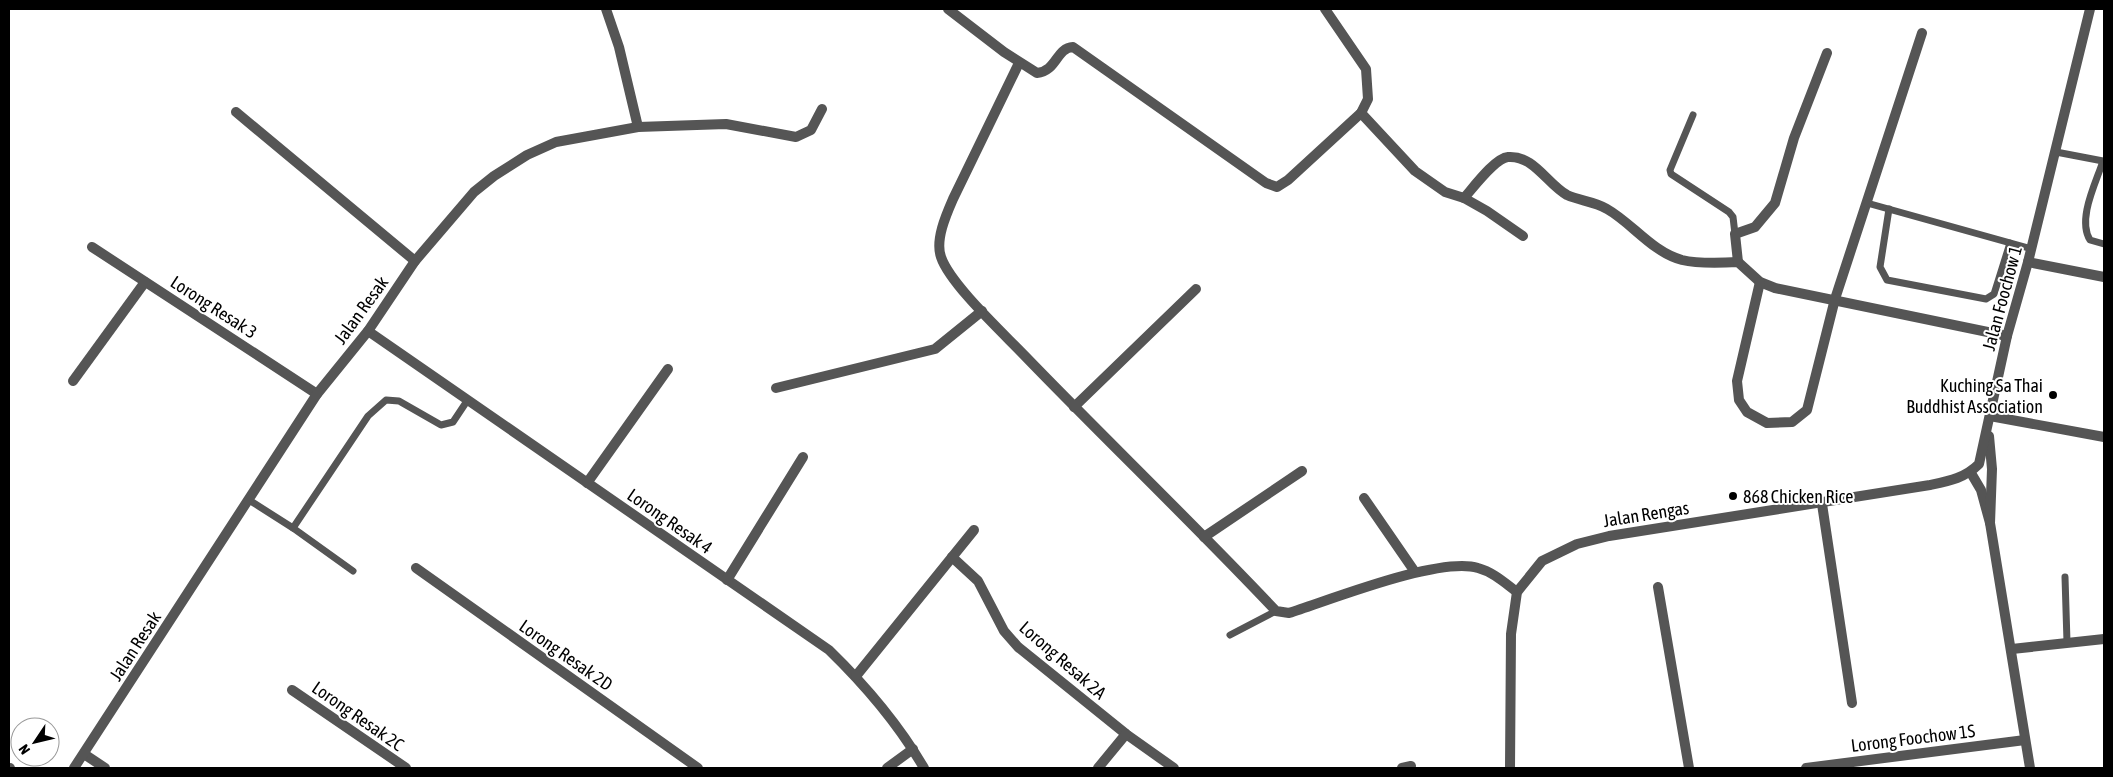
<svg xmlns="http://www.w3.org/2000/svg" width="2113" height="777" font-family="'Asap Condensed',sans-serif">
<rect width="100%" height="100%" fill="#fff"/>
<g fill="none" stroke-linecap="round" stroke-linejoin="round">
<!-- service -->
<g stroke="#555" stroke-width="7">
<path d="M1693,115L1670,170L1671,174L1729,212L1733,217L1735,234"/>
<path d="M2056,152L2103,161C2096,183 2077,219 2090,240L2104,244"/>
<path d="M1867,203L2032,249"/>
<path d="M1889,209L1880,267L1887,280L1986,299L1994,294L2010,243"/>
<path d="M249,500L293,528"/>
<path d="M353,571L293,528L368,416L386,400L399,401L441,425L453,422L467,401"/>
<path d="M2065,577L2067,642"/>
<path d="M1230,635L1276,611"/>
</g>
<!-- minor -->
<g stroke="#555" stroke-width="10">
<path d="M606,9L619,47L638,127"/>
<path d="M948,9L1004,52L1037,73C1057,71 1056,48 1073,47L1266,183L1277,187L1288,180L1361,113"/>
<path d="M1325,9L1366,69L1368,99L1361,113L1415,171L1445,192L1464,198L1487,211L1523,236"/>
<path d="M1019,63L953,199C946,215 935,240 941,257C950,284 1003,333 1024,355C1107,441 1194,524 1276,611L1289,613C1330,600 1440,556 1478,568C1493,572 1505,583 1517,592"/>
<path d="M236,112L415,261"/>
<path d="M1464,198C1473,188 1495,158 1508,157C1534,155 1547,184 1567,195C1580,201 1594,201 1607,209C1632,223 1652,252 1682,260C1699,264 1720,263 1738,262L1760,282L1775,288L2007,336"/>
<path d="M92,247L317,394"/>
<path d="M1738,262L1735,234L1755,227L1775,203L1794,138L1827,53"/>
<path d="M2028,262L2104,277"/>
<path d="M1760,282L1737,381L1739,400L1747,412L1767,423L1792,422L1807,410L1835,299L1922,33"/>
<path d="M368,331L829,650C865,685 899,725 924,768"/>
<path d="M73,381L145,282"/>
<path d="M776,388L935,349L982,311"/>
<path d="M1074,407L1196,289"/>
<path d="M1990,416L2104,437"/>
<path d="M1971,473L1981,490L1990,523L2030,768"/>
<path d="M587,483L668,369"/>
<path d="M1364,498L1415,572"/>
<path d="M1822,504L1852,703"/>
<path d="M1204,537L1302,471"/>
<path d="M952,557L978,581L1004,631L1018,647L1126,734L1174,768"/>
<path d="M416,568L698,768"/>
<path d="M727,580L803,457"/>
<path d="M1658,587L1689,768"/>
<path d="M2012,649L2104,639"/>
<path d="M856,676L974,530"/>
<path d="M292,690L406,768"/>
<path d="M84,754L105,768"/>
<path d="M9,768H10"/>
<path d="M74,768L317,394L368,331L415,261L474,192L494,176L527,155L556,142L638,127L726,124L796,137L811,130L822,109"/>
<path d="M887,768L913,749"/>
<path d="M1098,768L1126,734"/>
<path d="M1402,768L1411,766"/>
<path d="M1806,768L2025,740"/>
</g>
<!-- tertiary -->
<g stroke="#555" stroke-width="10">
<path d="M1989,436L1992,469L1990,523"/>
<path d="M1510,768L1511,634L1517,592L1542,561L1577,544L1609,536L1930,485C1949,481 1965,478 1979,464L2007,336L2028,262L2090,9"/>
</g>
</g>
<!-- markers -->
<g fill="#000" stroke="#fff" stroke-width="2">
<circle cx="2053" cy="395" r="5"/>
<circle cx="1733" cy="496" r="5"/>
</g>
<g text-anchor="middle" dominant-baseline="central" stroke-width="4" stroke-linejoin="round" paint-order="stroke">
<!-- street labels -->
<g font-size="18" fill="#000" stroke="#fff">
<text transform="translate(2002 298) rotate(-75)">Jalan Foochow 1</text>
<text transform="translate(214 307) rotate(33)">Lorong Resak 3</text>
<text transform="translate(361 310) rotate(-54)">Jalan Resak</text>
<text transform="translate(1646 514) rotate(-9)">Jalan Rengas</text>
<text transform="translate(670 521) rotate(35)">Lorong Resak 4</text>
<text transform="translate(135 646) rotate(-57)">Jalan Resak</text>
<text transform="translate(566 655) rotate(35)">Lorong Resak 2D</text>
<text transform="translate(1063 660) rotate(41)">Lorong Resak 2A</text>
<text transform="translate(358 716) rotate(35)">Lorong Resak 2C</text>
<text transform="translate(1913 738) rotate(-7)">Lorong Foochow 1S</text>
</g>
<!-- poi labels -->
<g font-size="18" fill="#000" stroke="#fff" text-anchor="end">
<text x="2043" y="385">Kuching Sa Thai<tspan x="2043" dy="21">Buddhist Association</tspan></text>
<text x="1743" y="496" text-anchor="start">868 Chicken Rice</text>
</g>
</g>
<!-- border -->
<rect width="2113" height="777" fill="none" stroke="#000000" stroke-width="20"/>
<!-- north arrow -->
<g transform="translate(35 742) rotate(235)"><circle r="24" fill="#ffffff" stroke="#999999"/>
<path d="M0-4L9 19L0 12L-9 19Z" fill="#000000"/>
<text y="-8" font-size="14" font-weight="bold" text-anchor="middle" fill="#000000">N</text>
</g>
</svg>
